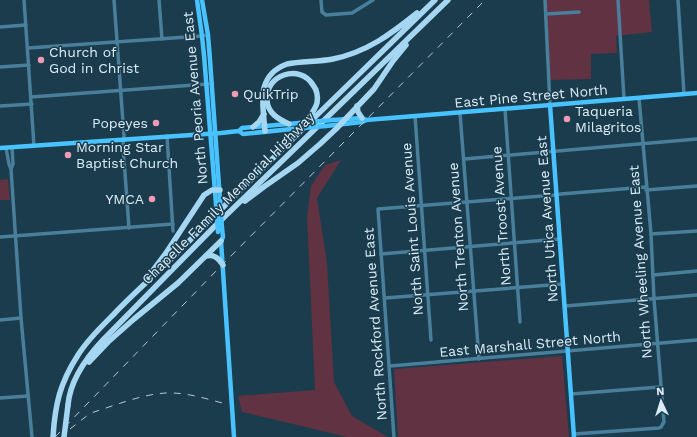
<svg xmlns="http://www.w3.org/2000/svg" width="697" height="437" font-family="'Work Sans',sans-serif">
<rect width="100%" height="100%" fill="#1a3c4d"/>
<!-- green -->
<g fill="#603242">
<path d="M544,0H649L652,32L616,36L617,53L591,54V79L549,80Z"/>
<path d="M341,160L317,198L327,263L334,382L352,416L388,437H347L242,412L238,396L315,390L307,217L311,186L325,165Z"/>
<path d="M8,179L10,200H0V180Z"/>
<path d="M562,356L569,437H398L394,369Z"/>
</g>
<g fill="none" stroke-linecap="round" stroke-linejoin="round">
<!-- minor -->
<g stroke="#497f9b" stroke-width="3.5">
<path d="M24,0L34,146"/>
<path d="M114,0L124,136L123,146L129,228"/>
<path d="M159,0L162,39"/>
<path d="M321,0L322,12L326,15L352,13L373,0"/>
<path d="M545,0L550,105"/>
<path d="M618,0L624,99"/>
<path d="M678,0L684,94"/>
<path d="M546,14L579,12"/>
<path d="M0,27L26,25"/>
<path d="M28,48L202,36L208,35"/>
<path d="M0,67L29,65"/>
<path d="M31,97L208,84"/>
<path d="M0,106L32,104"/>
<path d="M505,109L520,322"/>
<path d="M460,113L479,359"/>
<path d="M415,116L431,340"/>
<path d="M167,136L173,231"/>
<path d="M6,148L9,164L11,169L21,318L32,437"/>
<path d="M464,159L697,139"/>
<path d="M11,169L13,164L12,147"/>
<path d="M646,190L697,186"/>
<path d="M651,234L697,231"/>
<path d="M0,237L173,224"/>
<path d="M381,254L560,239"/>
<path d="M653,275L697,271"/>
<path d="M385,298L563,284"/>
<path d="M565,306L697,295"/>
<path d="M0,320L21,318"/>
<path d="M390,366L697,340"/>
<path d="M571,394L660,387"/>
<path d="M0,398L28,396"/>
<path d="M574,434L659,428L661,427L664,422L654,299L651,234L639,98"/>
<path d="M394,437L378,209L554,195L561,194L646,187"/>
</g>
<!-- major -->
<g stroke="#48c3ff" stroke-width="4.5">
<path d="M197,0L202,36L204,55L216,204"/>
<path d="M202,0L208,35L210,60L220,200"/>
<path d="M550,105L574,437"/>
<path d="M333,120L362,118L366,120L697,93"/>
<path d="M326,126L362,122L366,120"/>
<path d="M239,131L243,134L292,129"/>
<path d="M0,148L221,133L239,131L242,128L299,123"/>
<path d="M222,228L223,237L221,241L234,437"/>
</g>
<!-- highway -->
<g stroke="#a5d6f2" stroke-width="5.5">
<path d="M357,106L358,112L362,118"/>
<path d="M289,124C278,119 268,113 267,101C264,75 300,63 313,85C317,90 318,97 317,103C315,110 310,116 306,122"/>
<path d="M253,127L259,122L264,114"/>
<path d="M265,131C263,104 255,76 287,64C302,61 318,62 333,59C367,52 391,34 417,13"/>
<path d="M245,201L265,186L298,163L320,144L336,129L374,89L393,61L406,45"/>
<path d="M206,256C214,254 218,258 223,265"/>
<path d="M148,277L166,253L204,195L212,190H220"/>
<path d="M89,362L108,342L134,319L178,283L221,241"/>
<path d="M68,405C70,381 87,357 103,340L214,227L448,0"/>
<path d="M53,437C55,404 60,383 78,355C88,339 101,327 114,314C134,293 156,274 177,253C262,168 349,84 435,0"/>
</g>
<!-- rail -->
<g stroke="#b4c9d6" stroke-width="1" stroke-dasharray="7 7" stroke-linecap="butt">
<path d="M70,429L88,415L94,412C116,405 143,394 166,393C186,392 207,399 226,404"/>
<path d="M55,437L219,268L485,0"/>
</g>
<!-- major-bridge -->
<g stroke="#48c3ff" stroke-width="4.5">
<path d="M299,123L333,120"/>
<path d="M292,129L326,126"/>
<path d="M220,200L222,228"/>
<path d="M216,204L218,232"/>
</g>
<!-- highway-bridge -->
<path stroke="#a5d6f2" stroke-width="5.5" d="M64,437L68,405"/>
</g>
<!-- markers -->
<g fill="#f09ab5" stroke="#1a3c4d" stroke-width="1.5">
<circle cx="41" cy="60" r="4"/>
<circle cx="235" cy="94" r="4"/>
<circle cx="567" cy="119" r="4"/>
<circle cx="156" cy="123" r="4"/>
<circle cx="68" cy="155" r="4"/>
<circle cx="152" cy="199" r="4"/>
</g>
<g text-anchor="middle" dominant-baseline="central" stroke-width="3" stroke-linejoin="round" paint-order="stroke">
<!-- poi labels -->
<g font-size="14" fill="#daecf7" stroke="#1a3c4d" text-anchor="start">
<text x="49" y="52">Church of<tspan x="49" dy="16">God in Christ</tspan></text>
<text x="243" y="94">QuikTrip</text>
<text x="575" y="111">Taqueria<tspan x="575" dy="16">Milagritos</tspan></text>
<text x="148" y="123" text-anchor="end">Popeyes</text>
<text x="76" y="147">Morning Star<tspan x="76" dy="16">Baptist Church</tspan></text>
<text x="144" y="199" text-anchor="end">YMCA</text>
</g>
<!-- street labels -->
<g font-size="14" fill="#daecf7" stroke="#1a3c4d">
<text transform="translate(531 96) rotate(-5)">East Pine Street North</text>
<text transform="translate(195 98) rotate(-95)">North Peoria Avenue East</text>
<text transform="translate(228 198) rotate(-45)">Chapelle Family Memorial Highway</text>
<text transform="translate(501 216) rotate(-94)">North Troost Avenue</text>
<text transform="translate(547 219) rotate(-94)">North Utica Avenue East</text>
<text transform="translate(412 229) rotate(-94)">North Saint Louis Avenue</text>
<text transform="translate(458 237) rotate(-94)">North Trenton Avenue</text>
<text transform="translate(640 262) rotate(-94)">North Wheeling Avenue East</text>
<text transform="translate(375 324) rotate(-94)">North Rockford Avenue East</text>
<text transform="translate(530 344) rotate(-5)">East Marshall Street North</text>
</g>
</g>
<!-- north arrow -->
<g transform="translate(661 401) rotate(356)" stroke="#1a3c4d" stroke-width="3" paint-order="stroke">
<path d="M0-3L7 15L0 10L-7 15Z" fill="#daecf7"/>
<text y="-6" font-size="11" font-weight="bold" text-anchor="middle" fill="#daecf7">N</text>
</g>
</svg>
